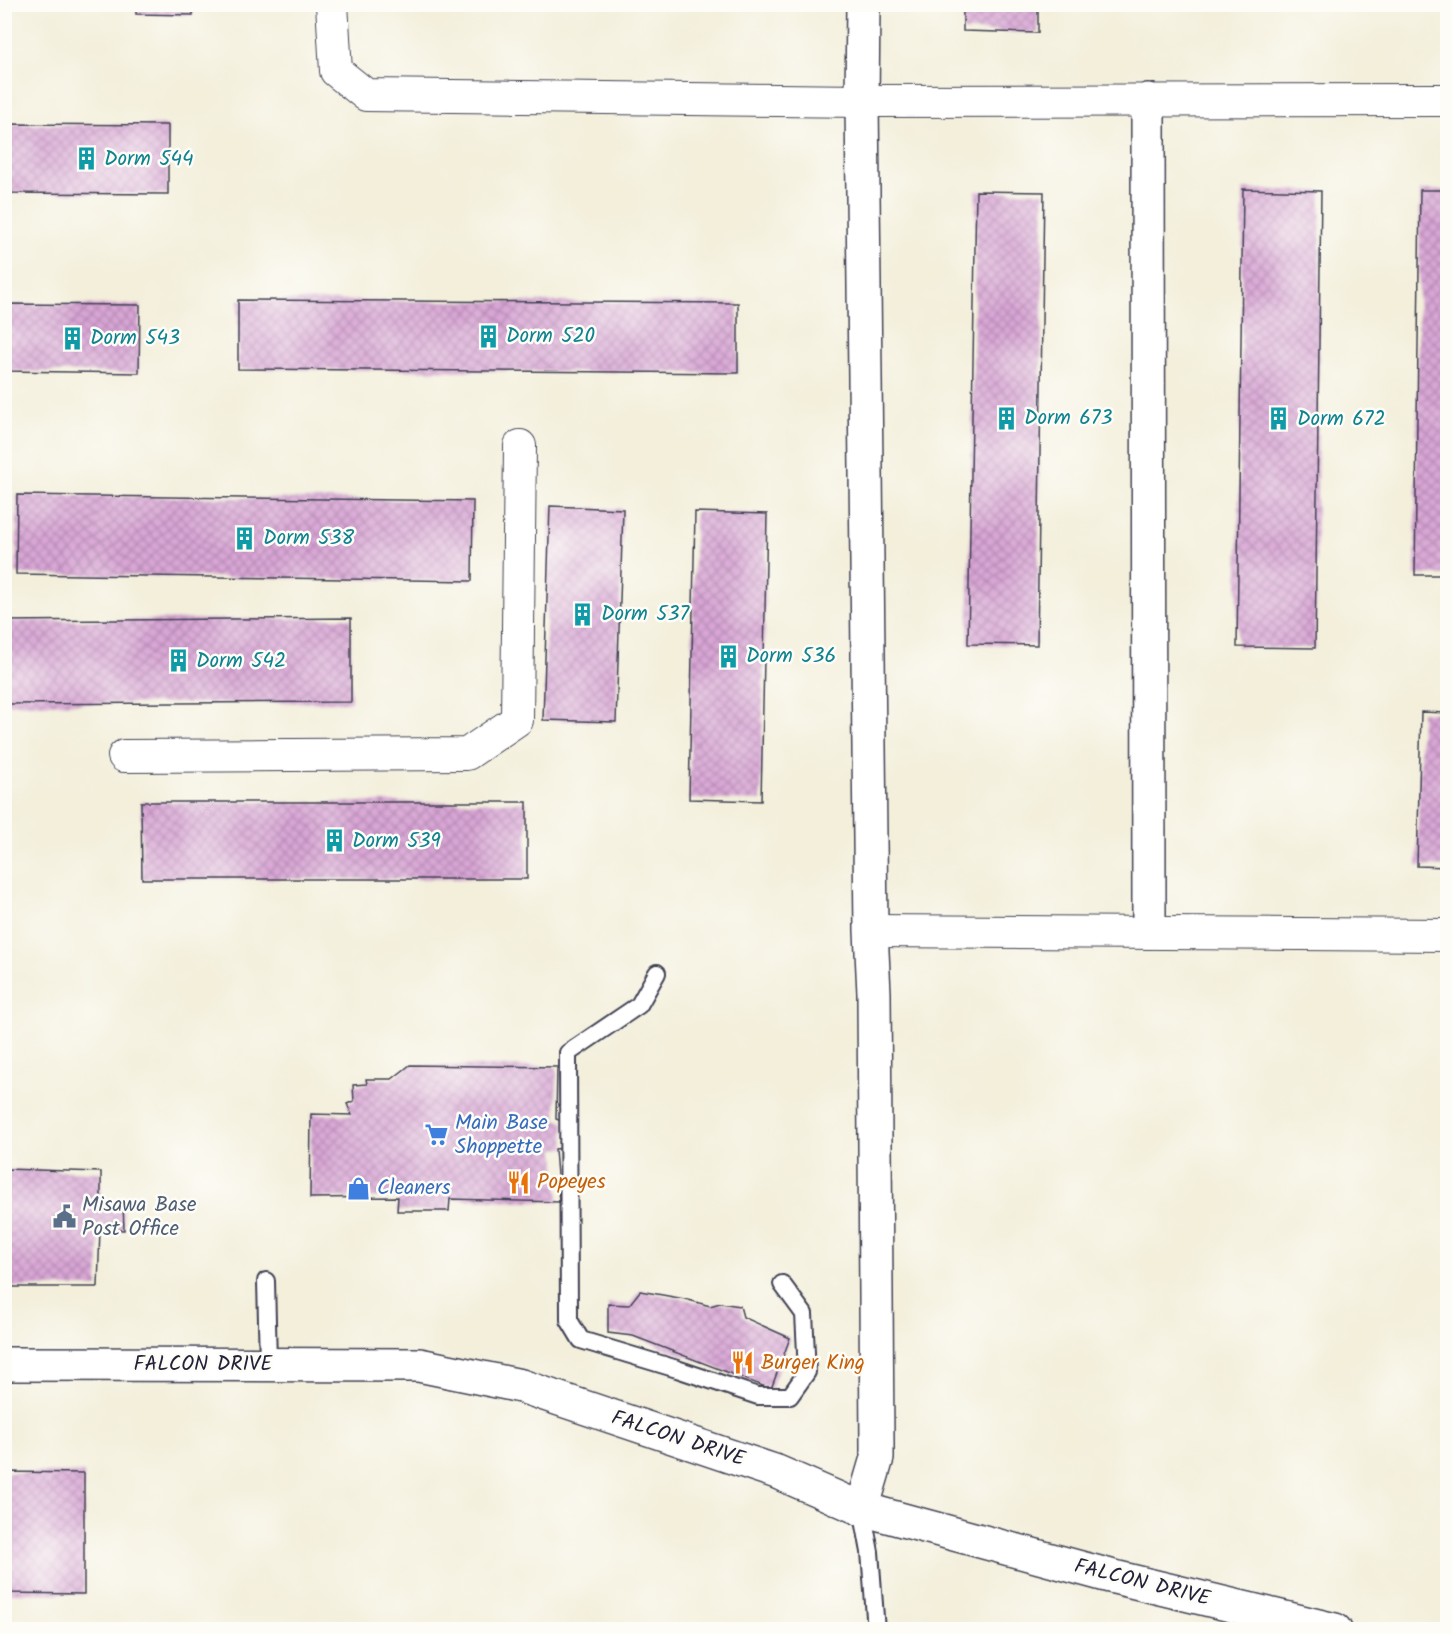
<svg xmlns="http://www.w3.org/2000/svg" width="1452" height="1634" font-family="Kalam,sans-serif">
<defs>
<pattern id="building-cross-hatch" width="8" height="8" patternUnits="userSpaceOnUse" patternTransform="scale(1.5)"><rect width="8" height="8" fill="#d9a6d6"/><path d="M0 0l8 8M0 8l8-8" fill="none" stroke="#b087af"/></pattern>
</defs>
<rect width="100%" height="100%" fill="#fdfcf7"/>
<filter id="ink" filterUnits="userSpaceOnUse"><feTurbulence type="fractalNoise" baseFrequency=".0167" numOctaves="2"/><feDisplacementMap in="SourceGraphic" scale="12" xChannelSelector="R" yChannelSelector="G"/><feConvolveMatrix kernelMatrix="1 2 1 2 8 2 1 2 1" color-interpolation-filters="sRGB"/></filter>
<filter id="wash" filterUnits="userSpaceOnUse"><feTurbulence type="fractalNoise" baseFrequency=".008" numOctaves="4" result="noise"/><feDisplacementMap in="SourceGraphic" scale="24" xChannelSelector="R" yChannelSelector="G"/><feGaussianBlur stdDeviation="1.35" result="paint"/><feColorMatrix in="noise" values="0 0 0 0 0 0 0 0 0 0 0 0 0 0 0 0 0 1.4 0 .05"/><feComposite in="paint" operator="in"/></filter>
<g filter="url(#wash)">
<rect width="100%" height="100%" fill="#f3efdb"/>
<g id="blocks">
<!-- building -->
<g fill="url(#building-cross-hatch)">
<path d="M136,4H193V15L136,14Z"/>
<path d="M963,4H1038V33L963,31Z"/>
<path d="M4,124L168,125V194L4,193Z"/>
<path d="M1243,189L1321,191L1315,648L1237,647Z"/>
<path d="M1420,190H1448V575H1415Z"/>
<path d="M976,191L1044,192L1037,645L968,644Z"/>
<path d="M238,300L738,303V373L238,369Z"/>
<path d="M4,304L140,305L139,373L4,371Z"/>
<path d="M17,495L473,501L472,581L16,574Z"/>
<path d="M550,506L623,509L616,722L543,720Z"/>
<path d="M695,512L767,514L761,801L689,799Z"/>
<path d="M351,618V702L4,704V621Z"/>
<path d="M1421,712L1448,713V867L1417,866Z"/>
<path d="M141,802H527V879H142Z"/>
<path d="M410,1065L557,1067L556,1119L564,1122L565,1148L555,1149L559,1202L450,1199L449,1211H397L398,1197L310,1198L311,1114L352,1115L347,1104L354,1101L353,1085L367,1084L366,1079H392Z"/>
<path d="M4,1169L101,1172V1205L123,1203L124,1230L100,1229L98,1287H4Z"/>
<path d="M640,1291L685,1299L710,1306L720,1303L740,1306L743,1317L790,1338L771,1389L633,1336L608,1333V1304L629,1305Z"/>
<path d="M4,1472L84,1473V1594L4,1593Z"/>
</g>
</g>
</g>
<g filter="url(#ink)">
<use href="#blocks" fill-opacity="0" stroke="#414153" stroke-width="1.5"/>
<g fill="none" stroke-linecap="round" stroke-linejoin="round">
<defs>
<g id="lane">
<path d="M657,973L639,1005L568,1053L569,1320L581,1340L677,1369L758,1396H790L807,1372L804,1314L782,1284"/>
<path d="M266,1281L268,1363"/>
<path d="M862,1509L870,1552L876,1630"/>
</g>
<g id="street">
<path d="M332,4L336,71L366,95L862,101L1448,100"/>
<path d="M124,756L467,754L517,720L520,446"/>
<path d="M871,931L1448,935"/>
</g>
<g id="secondary">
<path d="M1148,100L1149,932"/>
<path d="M4,1364L419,1365L521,1386L777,1472L862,1509L1110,1576L1335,1630"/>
<path d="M862,1509L877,1458V1445L874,993L871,931L862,101L863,4"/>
</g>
</defs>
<!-- lane casing -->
<use href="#lane" stroke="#414153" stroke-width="20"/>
<!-- street casing -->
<use href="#street" stroke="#414153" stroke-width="34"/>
<!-- secondary casing -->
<use href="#secondary" stroke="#414153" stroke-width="36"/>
<!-- lane -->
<use href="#lane" stroke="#fff" stroke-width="16"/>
<!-- street -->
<use href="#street" stroke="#fff" stroke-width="32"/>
<!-- secondary -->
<use href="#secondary" stroke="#fff" stroke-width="33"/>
</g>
</g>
<!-- icons -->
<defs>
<symbol id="building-bare" viewBox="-9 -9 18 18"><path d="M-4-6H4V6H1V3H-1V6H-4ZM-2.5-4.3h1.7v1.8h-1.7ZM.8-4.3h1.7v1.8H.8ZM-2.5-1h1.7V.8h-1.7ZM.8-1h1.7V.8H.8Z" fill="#0f9aa8" stroke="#fdfcf7" stroke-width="2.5" paint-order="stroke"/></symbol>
<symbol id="supermarket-bare" viewBox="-9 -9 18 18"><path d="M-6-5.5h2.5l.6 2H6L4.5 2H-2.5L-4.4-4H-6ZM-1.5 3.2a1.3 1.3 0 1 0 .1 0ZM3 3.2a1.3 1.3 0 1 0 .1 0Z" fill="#3f7fe0" stroke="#fdfcf7" stroke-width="2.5" paint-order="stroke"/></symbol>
<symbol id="restaurant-bare" viewBox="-9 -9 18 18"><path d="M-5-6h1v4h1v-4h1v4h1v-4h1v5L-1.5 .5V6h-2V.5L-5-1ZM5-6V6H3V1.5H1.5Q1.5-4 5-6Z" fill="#e8710a" stroke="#fdfcf7" stroke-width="2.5" paint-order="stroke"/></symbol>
<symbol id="shop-bare" viewBox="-9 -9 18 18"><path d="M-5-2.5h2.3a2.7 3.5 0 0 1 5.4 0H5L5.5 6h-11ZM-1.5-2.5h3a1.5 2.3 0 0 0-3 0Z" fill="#3f7fe0" stroke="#fdfcf7" stroke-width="2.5" paint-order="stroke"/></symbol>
<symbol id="civic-bare" viewBox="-9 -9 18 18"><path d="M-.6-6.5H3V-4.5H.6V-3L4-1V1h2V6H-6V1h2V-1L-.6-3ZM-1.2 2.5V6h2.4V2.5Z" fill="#5c6f8a" stroke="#fdfcf7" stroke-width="2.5" paint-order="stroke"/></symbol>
</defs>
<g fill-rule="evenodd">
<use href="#building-bare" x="70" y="142" width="33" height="33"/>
<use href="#building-bare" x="472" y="320" width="33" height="33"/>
<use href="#building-bare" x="56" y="322" width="33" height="33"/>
<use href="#building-bare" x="990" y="402" width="33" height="33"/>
<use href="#building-bare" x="1262" y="402" width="33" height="33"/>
<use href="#building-bare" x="228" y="522" width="33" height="33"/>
<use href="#building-bare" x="566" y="598" width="33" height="33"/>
<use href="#building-bare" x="712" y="640" width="33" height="33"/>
<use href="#building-bare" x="162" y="644" width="33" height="33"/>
<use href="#building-bare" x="318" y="824" width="33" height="33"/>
<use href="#supermarket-bare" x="420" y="1118" width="33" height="33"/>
<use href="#restaurant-bare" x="502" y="1166" width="33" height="33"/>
<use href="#shop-bare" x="342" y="1172" width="33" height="33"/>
<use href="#civic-bare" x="48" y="1200" width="33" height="33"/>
<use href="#restaurant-bare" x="726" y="1346" width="33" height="33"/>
</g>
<g text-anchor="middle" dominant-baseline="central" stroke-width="5" stroke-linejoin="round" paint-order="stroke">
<!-- culture labels -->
<g font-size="21" fill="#0d838f" stroke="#fdfcf7" text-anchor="start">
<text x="104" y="159">Dorm 544</text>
<text x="506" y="336">Dorm 520</text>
<text x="90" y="338">Dorm 543</text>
<text x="1024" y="418">Dorm 673</text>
<text x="1297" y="419">Dorm 672</text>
<text x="263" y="538">Dorm 538</text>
<text x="601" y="614">Dorm 537</text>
<text x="746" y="656">Dorm 536</text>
<text x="196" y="661">Dorm 542</text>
<text x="352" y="841">Dorm 539</text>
</g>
<!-- shop labels -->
<g font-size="21" fill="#366cbe" stroke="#fdfcf7" text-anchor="start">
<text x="455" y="1123">Main Base<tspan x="455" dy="24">Shoppette</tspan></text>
<text x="377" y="1188">Cleaners</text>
</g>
<!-- food labels -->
<g font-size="21" fill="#c56008" stroke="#fdfcf7" text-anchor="start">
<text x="537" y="1182">Popeyes</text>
<text x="761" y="1363">Burger King</text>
</g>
<!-- service labels -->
<g font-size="21" fill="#4e5e75" stroke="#fdfcf7" text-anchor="start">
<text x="82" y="1205">Misawa Base<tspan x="82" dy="24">Post Office</tspan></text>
</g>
<!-- street labels -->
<g font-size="21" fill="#22223b" stroke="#fdfcf7">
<text x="203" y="1364">FALCON DRIVE</text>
<text transform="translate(678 1439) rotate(18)">FALCON DRIVE</text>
<text transform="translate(1142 1583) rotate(14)">FALCON DRIVE</text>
</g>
</g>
<!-- margin -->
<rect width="1452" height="1634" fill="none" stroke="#fdfcf7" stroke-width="24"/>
</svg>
